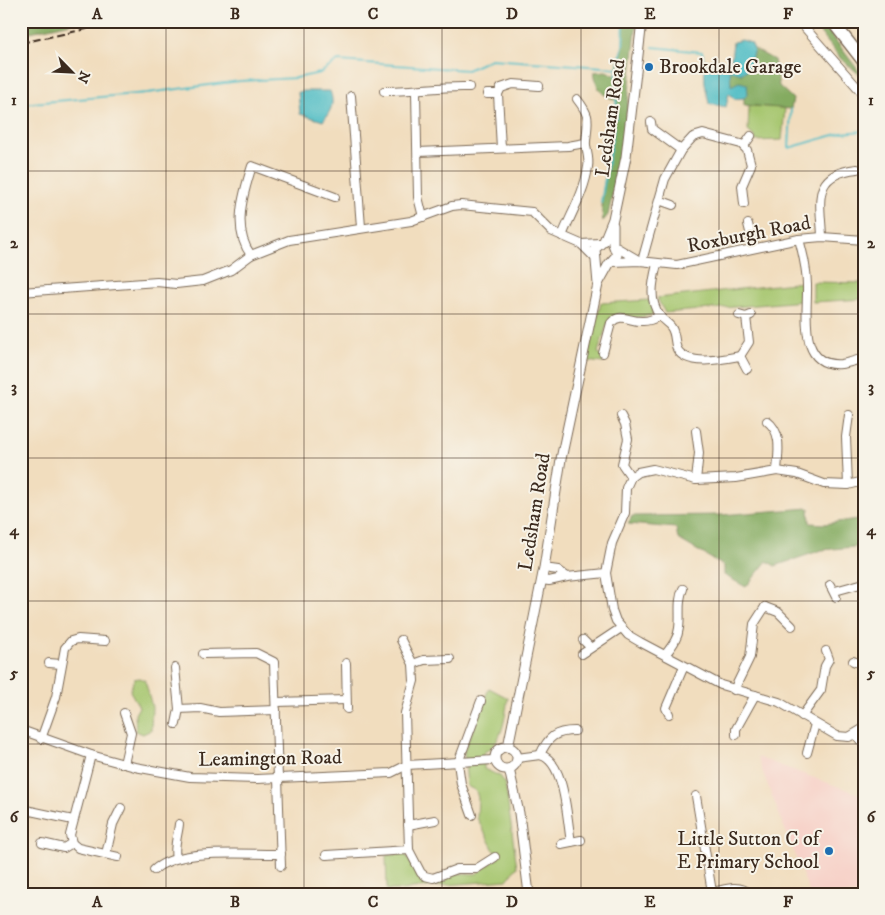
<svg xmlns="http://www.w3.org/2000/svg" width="885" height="915" font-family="'IM FELL DW Pica',serif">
<rect width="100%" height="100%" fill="#f7f3e8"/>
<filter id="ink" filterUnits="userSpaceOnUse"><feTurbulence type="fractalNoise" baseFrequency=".02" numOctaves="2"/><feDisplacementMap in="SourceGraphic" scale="10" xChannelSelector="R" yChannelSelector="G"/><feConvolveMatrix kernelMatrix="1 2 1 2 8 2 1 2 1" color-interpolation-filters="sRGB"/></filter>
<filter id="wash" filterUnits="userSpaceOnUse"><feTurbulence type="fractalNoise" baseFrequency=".0096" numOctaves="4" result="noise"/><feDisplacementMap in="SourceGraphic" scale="20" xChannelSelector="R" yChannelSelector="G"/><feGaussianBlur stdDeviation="1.12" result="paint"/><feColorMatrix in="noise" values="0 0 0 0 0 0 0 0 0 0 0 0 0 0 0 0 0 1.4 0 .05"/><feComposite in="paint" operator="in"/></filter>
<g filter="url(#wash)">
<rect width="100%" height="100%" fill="#f1ddbe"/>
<!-- built -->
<path fill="#f7d1c8" d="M757,757L864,796V894H810Z"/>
<!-- green -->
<g fill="#a6c66e" stroke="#707846">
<path d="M749,106L785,108L782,140L753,141L756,138L748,131Z"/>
<path d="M803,282V301L665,313L657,298Z"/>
<path d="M813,282L864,283V299L813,302Z"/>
<path d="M649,300L654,312L651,315L608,322L599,349L598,353L606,357L603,363L586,361L601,303Z"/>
<path d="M139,678L145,680L152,707L151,730L143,734L136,731L135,714L139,707L130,691L134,679Z"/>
<path d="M489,688L508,698C505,716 503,745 484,752V769L500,776L505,783L517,867L507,880L412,888L404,890H387L386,855L405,854L421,879L436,882L454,873L476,874L498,858L477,818L478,798L476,791L467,786L464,751Z"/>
</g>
<!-- forest -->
<g fill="#84ab61" stroke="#606a40">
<path d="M21,21H80L21,34Z"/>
<path d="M624,21H637L623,145L608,215L603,221L601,203L617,101C599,93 598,91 594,72L606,71L617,76L623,46Z"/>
<path d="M811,21H821L864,78L841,59Z"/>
<path d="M754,49L774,60L779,86L793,99L791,109L744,105V98L748,94L731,87L730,69L741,74L748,69Z"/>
<path d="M809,508L810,523L825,524L864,518V546L822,550L775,566L767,561L746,587L724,575V566L678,539L676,528L628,524L632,516L721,515Z"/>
</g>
<!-- water -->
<g fill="#4dbcc4" stroke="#447371">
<path d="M742,40L751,43L754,49L748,69L741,74L730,70L731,86L739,82L747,84L748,94L744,98L734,99L729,93L726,107L709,104L705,84L704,62L725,64L730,69L733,42Z"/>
<path d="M303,91H330C335,103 331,111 323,121L300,114L298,92Z"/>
</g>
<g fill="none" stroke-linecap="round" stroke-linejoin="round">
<!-- stream -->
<g stroke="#4dbcc4" stroke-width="2">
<path d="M653,47L702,52L704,62"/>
<path d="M617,68L623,46L624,21"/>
<path d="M21,104L147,93L240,81L296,78L320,73L338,61L467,70L491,59L617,68L616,118"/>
<path d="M791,109L789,148L841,133L864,131"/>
<path d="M601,203L614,125"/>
</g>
</g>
</g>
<g filter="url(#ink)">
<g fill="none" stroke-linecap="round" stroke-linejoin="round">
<defs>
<g id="minor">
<path d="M799,21L864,95"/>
<path d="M384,91C413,91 440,86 469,87"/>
<path d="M416,92L418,197L423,217"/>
<path d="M487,94H498L501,88L513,84L539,86"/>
<path d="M498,94L501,148"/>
<path d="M351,96L361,227"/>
<path d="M651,122L652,129L681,150"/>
<path d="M744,146L751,136"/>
<path d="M418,152L568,146L585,143"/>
<path d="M659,200L665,179L681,150L693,137L703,134L741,144L747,150L751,165L742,186L744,204"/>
<path d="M748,224L754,248"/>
<path d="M562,236C571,214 585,191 588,167C590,157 585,149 586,141C588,119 591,117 577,99"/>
<path d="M822,237C821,203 810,174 857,169"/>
<path d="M799,239C803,254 807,269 807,285C808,311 797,368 841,364C849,363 857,360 864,358"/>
<path d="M581,244L600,243"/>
<path d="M616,247L640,261"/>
<path d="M251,255C232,230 243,194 252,166L335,197"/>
<path d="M642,261L659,200L673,205"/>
<path d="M612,262L640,261L677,265L799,239L822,237L864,240"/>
<path d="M657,264C653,281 648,300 660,316C663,321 668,323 671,327C676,334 674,342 677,349C687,367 724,359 740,356L747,369"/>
<path d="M21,292L157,282L176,284L203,281L231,270L251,255L289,240L411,221L452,206L461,205L532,212L551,231L581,244L595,258"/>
<path d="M739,315L746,317L751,315"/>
<path d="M603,353L611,323C621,312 630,322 643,321C649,321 654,319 659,316"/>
<path d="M740,356L749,342L746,317"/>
<path d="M621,416L625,424L628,439L622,464L631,477"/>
<path d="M767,421C783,433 778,453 777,471"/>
<path d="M696,480L699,453L696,431"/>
<path d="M848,485L846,437L849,415"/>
<path d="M606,573L612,543L625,513L626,488L631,477L638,472L653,469L696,480L736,478L777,471L797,474L824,484L848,485L864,481"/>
<path d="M567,577L606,573L612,610L616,621L628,635L640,642L721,685L779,702L837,736L849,737L864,728"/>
<path d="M542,580L549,581L567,577L558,570L544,568"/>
<path d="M830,585L836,597"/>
<path d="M835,591L864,583"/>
<path d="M765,607L778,612L792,626"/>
<path d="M401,640L413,664L414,681L405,713L409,850L421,873L425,876L433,878L457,869H476L495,857"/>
<path d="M583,640L590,647"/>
<path d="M203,654L256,653L274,662L281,866"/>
<path d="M582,654L621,628"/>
<path d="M665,655C671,647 678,639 679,628C681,614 677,602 683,589"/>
<path d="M853,661L864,665"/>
<path d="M49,663L61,664"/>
<path d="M346,663L347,709"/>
<path d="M413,664L424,660L450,659"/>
<path d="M175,668L179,709L176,724"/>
<path d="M734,690L750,657L754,624L765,607"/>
<path d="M277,702L346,700"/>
<path d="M179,709L200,708L219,712L276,710"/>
<path d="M124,713L131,733L124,764"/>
<path d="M669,714L666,708L684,666"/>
<path d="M802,716L821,690L825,666L829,659L826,651"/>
<path d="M21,730L91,755L135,767L190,777L257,779L391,773L407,765L494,760"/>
<path d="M736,735V729L755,695"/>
<path d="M856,735L864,745"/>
<path d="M41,739L56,697L65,648L71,641L78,639L105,641"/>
<path d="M807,753L815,724"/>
<path d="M91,755L70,835L72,843L78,848L118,857"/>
<path d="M517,758L540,755"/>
<path d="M696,796L712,892"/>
<path d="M21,809L73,820"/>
<path d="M472,815L461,784L458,763L481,701"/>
<path d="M408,825L435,820"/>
<path d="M571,842C567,820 565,760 540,755C548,737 555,731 575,731"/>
<path d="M42,843L64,848L72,843"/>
<path d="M561,844L581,840"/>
<path d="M106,854L113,824L121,808"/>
<path d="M326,855L409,850"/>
<path d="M176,858C173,848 178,835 179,824"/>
<path d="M154,870C179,847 248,855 281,854"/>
<path d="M706,894C719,891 739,882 750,894"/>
</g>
<g id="major">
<path d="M599,282L609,264L617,255L613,244V225"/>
<circle cx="506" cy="758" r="11"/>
<path d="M508,747L544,568L561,459L598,284L595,249L604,241L613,219L626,157L642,21"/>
<path d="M509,769L519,813L529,894"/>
</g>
<path id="highway" d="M832,21L864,62"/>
</defs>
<!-- minor casing -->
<use href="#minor" stroke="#7b6956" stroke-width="10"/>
<!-- major casing -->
<use href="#major" stroke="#7b6956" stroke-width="11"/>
<!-- highway casing -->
<use href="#highway" stroke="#7b6956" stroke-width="14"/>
<!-- minor -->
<use href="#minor" stroke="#fff" stroke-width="8"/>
<!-- major -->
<use href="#major" stroke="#fff" stroke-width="9"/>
<!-- highway -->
<use href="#highway" stroke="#fff" stroke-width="11"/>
<!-- rail -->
<path stroke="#3b2a1e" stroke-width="2" stroke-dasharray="8 4" stroke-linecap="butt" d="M21,43L124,21"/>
</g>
</g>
<!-- grid -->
<path fill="none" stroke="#3b2a1e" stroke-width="1" stroke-opacity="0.55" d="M166,21V894M304,21V894M442,21V894M581,21V894M719,21V894M21,171H864M21,314H864M21,458H864M21,601H864M21,744H864"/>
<!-- markers -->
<g fill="#1f6fb2" stroke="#f7f3e8" stroke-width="2">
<circle cx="649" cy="67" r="5"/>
<circle cx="829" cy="851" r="5"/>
</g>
<g text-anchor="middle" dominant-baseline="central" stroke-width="4" stroke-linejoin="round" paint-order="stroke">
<!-- poi labels -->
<g font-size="20" fill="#3b2a1e" stroke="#f7f3e8" text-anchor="start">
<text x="659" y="67">Brookdale Garage</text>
<text x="819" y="839" text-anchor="end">Little Sutton C of<tspan x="819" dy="23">E Primary School</tspan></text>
</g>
<!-- street labels -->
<g font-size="20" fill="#3b2a1e" stroke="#f7f3e8">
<text transform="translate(611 118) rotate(-82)">Ledsham Road</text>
<text transform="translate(749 235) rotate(-11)">Roxburgh Road</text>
<text transform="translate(535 512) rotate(-81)">Ledsham Road</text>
<text transform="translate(270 759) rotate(-1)">Leamington Road</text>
</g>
</g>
<!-- margin -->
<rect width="885" height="915" fill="none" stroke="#f7f3e8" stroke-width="55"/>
<!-- north arrow -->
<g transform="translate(72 72) rotate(114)" stroke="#f7f3e8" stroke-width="4" paint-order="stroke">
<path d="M0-4L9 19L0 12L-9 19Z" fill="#3b2a1e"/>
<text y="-8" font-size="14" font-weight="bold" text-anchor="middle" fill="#3b2a1e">N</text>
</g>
<rect x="28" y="28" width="830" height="860" fill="none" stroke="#3b2a1e" stroke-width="2"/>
<g font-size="16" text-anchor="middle" font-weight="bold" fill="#3b2a1e">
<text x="97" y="19">A</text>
<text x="235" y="19">B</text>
<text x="373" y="19">C</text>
<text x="512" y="19">D</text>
<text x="650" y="19">E</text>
<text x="788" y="19">F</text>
<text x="14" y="105">1</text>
<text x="871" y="105">1</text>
<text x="14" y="248">2</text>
<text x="871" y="248">2</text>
<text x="14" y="392">3</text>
<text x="871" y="392">3</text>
<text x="14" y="535">4</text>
<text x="871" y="535">4</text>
<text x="14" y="678">5</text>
<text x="871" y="678">5</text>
<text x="14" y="822">6</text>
<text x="871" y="822">6</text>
<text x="97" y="907">A</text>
<text x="235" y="907">B</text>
<text x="373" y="907">C</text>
<text x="512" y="907">D</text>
<text x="650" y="907">E</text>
<text x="788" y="907">F</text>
</g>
</svg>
